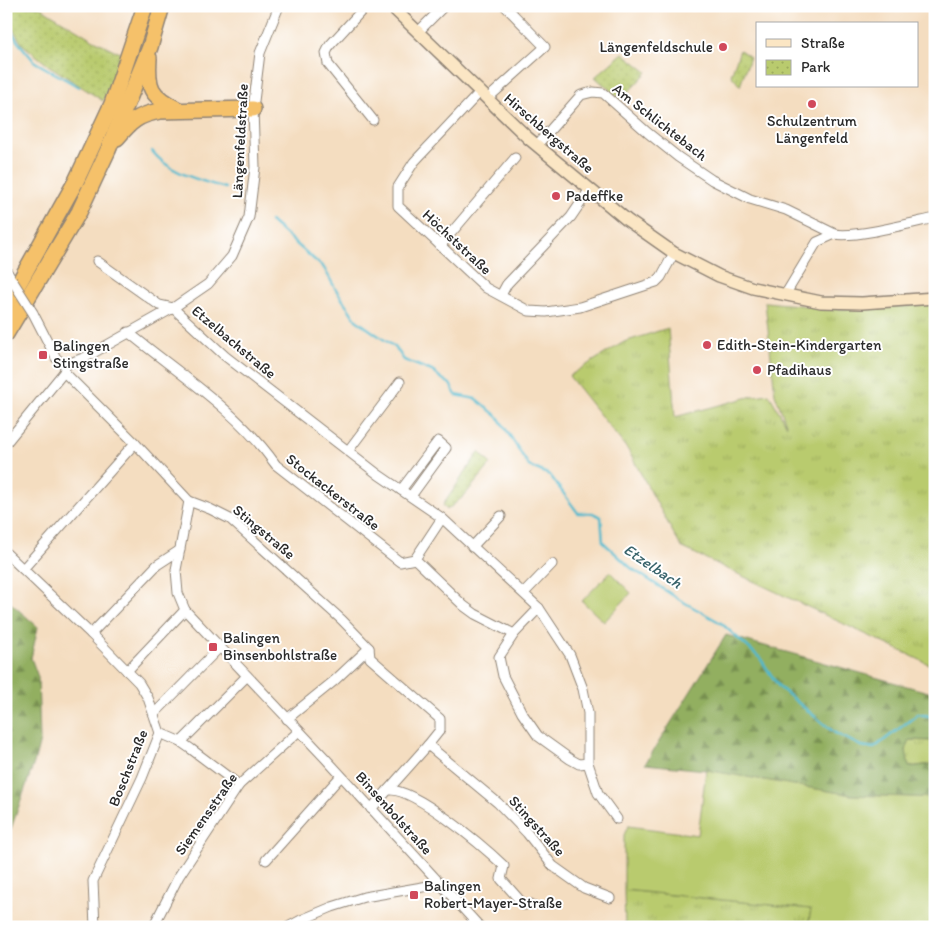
<svg xmlns="http://www.w3.org/2000/svg" width="941" height="933" font-family="Itim,sans-serif">
<defs>
<pattern id="grass-tufts" width="24" height="20" patternUnits="userSpaceOnUse" patternTransform="scale(1.25)"><rect width="24" height="20" fill="#b9cb6e"/><path d="M3 7l-1-3M5 7V3M7 7l1-3M15 17l-1-3M17 17v-4M19 17l1-3" fill="none" stroke="#9fae5f"/></pattern>
<pattern id="forest-firs" width="22" height="20" patternUnits="userSpaceOnUse" patternTransform="scale(1.25)"><rect width="22" height="20" fill="#92af61"/><path d="M5 1l3.5 6h-7zM16 11l3.5 6h-7z" fill="#778f50"/></pattern>
<pattern id="park-dots" width="8" height="8" patternUnits="userSpaceOnUse" patternTransform="scale(1.25)"><rect width="8" height="8" fill="#b9cb6e"/><path d="M2 2h.1M6 6h.1" fill="none" stroke="#9fae5f" stroke-width="1.8" stroke-linecap="round"/></pattern>
</defs>
<rect width="100%" height="100%" fill="#fff"/>
<filter id="ink" filterUnits="userSpaceOnUse"><feTurbulence type="fractalNoise" baseFrequency=".02" numOctaves="2"/><feDisplacementMap in="SourceGraphic" scale="10" xChannelSelector="R" yChannelSelector="G"/><feConvolveMatrix kernelMatrix="1 2 1 2 8 2 1 2 1" color-interpolation-filters="sRGB"/></filter>
<filter id="wash" filterUnits="userSpaceOnUse"><feTurbulence type="fractalNoise" baseFrequency=".0096" numOctaves="4" result="noise"/><feDisplacementMap in="SourceGraphic" scale="20" xChannelSelector="R" yChannelSelector="G"/><feGaussianBlur stdDeviation="1.12" result="paint"/><feColorMatrix in="noise" values="0 0 0 0 0 0 0 0 0 0 0 0 0 0 0 0 0 1.4 0 .05"/><feComposite in="paint" operator="in"/></filter>
<g filter="url(#wash)">
<rect width="100%" height="100%" fill="#f4ddc0"/>
<!-- grass -->
<g fill="url(#grass-tufts)" stroke="#727b4c">
<path d="M765,302L842,309L935,304V667L681,547L628,450L569,376L624,342L668,328L675,417L753,396L769,394L787,426L775,394Z"/>
<path d="M910,740L935,741V770L932,764L908,767L906,750Z"/>
<path d="M624,890L811,909L808,927H625Z"/>
</g>
<!-- forest -->
<g fill="url(#forest-firs)" stroke="#5e6d46">
<path d="M6,599L38,627L31,658L38,677L40,740L35,760L6,843Z"/>
<path d="M726,635L935,694V741L910,740L906,750L909,767L933,764L935,770V798L851,795L706,770L645,764Z"/>
</g>
<!-- park -->
<g fill="url(#park-dots)" stroke="#727b4c">
<path d="M6,6H38L92,39L124,55L103,101L48,65L22,44L6,17Z"/>
<path d="M740,50L750,57L740,86L731,75Z"/>
<path d="M623,53L647,72L621,100L595,77Z"/>
<path d="M479,452L491,464L464,496L447,510L443,505Z"/>
</g>
<!-- garden -->
<g fill="#b9cb6e" stroke="#727b4c">
<path d="M610,572L631,593L604,622L582,601Z"/>
<path d="M706,770L851,795L935,798V927H808L811,909L624,890V835L628,826L698,835Z"/>
</g>
<g fill="none" stroke-linecap="round" stroke-linejoin="round">
<!-- stream -->
<g stroke="#4fb9cd" stroke-width="2.5">
<path d="M6,23L18,42L35,62L79,87"/>
<path d="M152,151C170,174 200,180 225,188"/>
<path d="M270,221L324,268L335,288L356,320L396,348L404,360L432,371L441,378L450,384L456,395L476,399L498,417L529,466L550,475L578,513H593L601,517L603,542L631,568L680,600L721,623L760,658L779,687L835,733L861,746L874,748L918,714L935,717"/>
</g>
</g>
</g>
<g filter="url(#ink)">
<g fill="none" stroke-linecap="round" stroke-linejoin="round">
<defs>
<g id="street">
<path d="M366,6L330,45L326,53L328,64L373,120"/>
<path d="M418,32L444,6"/>
<path d="M480,92L414,162L398,187V206L486,288L529,311L546,312L580,307L656,282L661,277L674,253"/>
<path d="M487,99L545,47L505,6"/>
<path d="M537,145L581,95L593,92L603,93L648,133L678,157L712,180L750,199L786,210L835,234C855,238 912,223 935,218"/>
<path d="M440,246L515,158"/>
<path d="M97,261L159,305L173,308L225,356L379,475L442,518L539,608L570,655L583,689L588,713V763L579,764L570,759L538,736L522,713L503,676L499,657L514,634L475,614L464,606L415,559L442,518"/>
<path d="M6,270L12,280"/>
<path d="M501,295L507,284L571,217L590,189"/>
<path d="M785,295L817,242L835,234"/>
<path d="M33,313L56,358L65,365"/>
<path d="M128,332C179,374 237,410 276,465L400,562L415,559"/>
<path d="M65,365L86,357L173,308L208,284L232,256L249,217L255,167L253,109L260,53L279,6"/>
<path d="M64,372L135,443L189,501L210,509L230,519L342,620L369,648L370,658L440,719V730L428,745L498,803L527,833L553,866L584,888L610,898"/>
<path d="M6,443L64,372L65,368"/>
<path d="M348,451L400,382"/>
<path d="M401,490L438,441L446,448L411,496"/>
<path d="M189,501L176,570L178,593L185,610L325,758L480,927"/>
<path d="M472,547L501,516"/>
<path d="M6,553L91,634L139,683L148,698L160,733L142,778L93,881L95,927"/>
<path d="M23,569L135,443"/>
<path d="M524,593L552,564"/>
<path d="M91,634L157,565L180,550"/>
<path d="M514,634L539,608"/>
<path d="M127,671L185,610"/>
<path d="M154,714L220,647"/>
<path d="M287,719L334,681L369,648"/>
<path d="M160,733L181,742L191,749L239,785"/>
<path d="M181,742L247,676"/>
<path d="M588,763L598,793L617,819"/>
<path d="M388,790C414,787 484,847 504,866L501,879L524,905L531,904"/>
<path d="M371,809L428,745"/>
<path d="M266,860L341,776"/>
<path d="M153,927L179,876L239,785L299,731"/>
<path d="M288,927L301,920L332,907L364,897L440,884"/>
</g>
<path id="secondary" d="M391,6L528,138L627,220L674,253L719,276L753,288L821,302L862,303L935,298"/>
<g id="highway">
<path d="M149,58C147,87 150,96 177,109"/>
<path d="M117,138C131,121 138,115 160,111L253,109"/>
<path d="M6,306L76,181L112,104L145,6"/>
<path d="M6,334L79,212L108,150L150,47L162,6"/>
</g>
</defs>
<!-- street casing -->
<use href="#street" stroke="#908476" stroke-width="11"/>
<!-- secondary casing -->
<use href="#secondary" stroke="#908476" stroke-width="14"/>
<!-- highway casing -->
<use href="#highway" stroke="#908476" stroke-width="18"/>
<!-- street -->
<use href="#street" stroke="#fff" stroke-width="9"/>
<!-- secondary -->
<use href="#secondary" stroke="#fbe6c4" stroke-width="11"/>
<!-- highway -->
<use href="#highway" stroke="#f5c16b" stroke-width="15"/>
<defs>
<path id="street-bridge" d="M12,280L33,313"/>
</defs>
<!-- street-bridge casing -->
<use href="#street-bridge" stroke="#908476" stroke-width="11" stroke-linecap="butt"/>
<!-- street-bridge -->
<use href="#street-bridge" stroke="#fff" stroke-width="9"/>
</g>
</g>
<!-- markers -->
<g fill="#d1495b" stroke="#fff" stroke-width="2">
<circle cx="723" cy="47" r="5"/>
<circle cx="812" cy="104" r="5"/>
<circle cx="556" cy="196" r="5"/>
<circle cx="707" cy="345" r="5"/>
<rect x="38" y="350" width="10" height="10" rx="2.5"/>
<circle cx="757" cy="370" r="5"/>
<rect x="208" y="642" width="10" height="10" rx="2.5"/>
<rect x="409" y="890" width="10" height="10" rx="2.5"/>
</g>
<g text-anchor="middle" dominant-baseline="central" stroke-width="4" stroke-linejoin="round" paint-order="stroke">
<!-- poi labels -->
<g font-size="15" fill="#2b2b2b" stroke="#fff" text-anchor="start">
<text x="713" y="47" text-anchor="end">Längenfeldschule</text>
<text x="812" y="121" text-anchor="middle">Schulzentrum<tspan x="812" dy="17">Längenfeld</tspan></text>
<text x="566" y="196">Padeffke</text>
<text x="717" y="345">Edith-Stein-Kindergarten</text>
<text x="53" y="346">Balingen<tspan x="53" dy="17">Stingstraße</tspan></text>
<text x="767" y="370">Pfadihaus</text>
<text x="223" y="638">Balingen<tspan x="223" dy="17">Binsenbohlstraße</tspan></text>
<text x="424" y="886">Balingen<tspan x="424" dy="17">Robert-Mayer-Straße</tspan></text>
</g>
<!-- street labels -->
<g font-size="15" fill="#2b2b2b" stroke="#fff">
<text transform="translate(660 122) rotate(38)">Am Schlichtebach</text>
<text transform="translate(549 133) rotate(41)">Hirschbergstraße</text>
<text transform="translate(240 141) rotate(-87)">Längenfeldstraße</text>
<text transform="translate(457 242) rotate(43)">Höchststraße</text>
<text transform="translate(234 342) rotate(40)">Etzelbachstraße</text>
<text transform="translate(333 492) rotate(38)">Stockackerstraße</text>
<text transform="translate(264 532) rotate(40)">Stingstraße</text>
<text transform="translate(128 768) rotate(-68)">Boschstraße</text>
<text transform="translate(394 813) rotate(48)">Binsenbolstraße</text>
<text transform="translate(206 814) rotate(-55)">Siemensstraße</text>
<text transform="translate(537 826) rotate(48)">Stingstraße</text>
</g>
<!-- water labels -->
<g font-size="16" font-style="italic" fill="#39646c" stroke="#fff">
<text transform="translate(653 566) rotate(34)">Etzelbach</text>
</g>
</g>
<!-- margin -->
<rect width="941" height="933" fill="none" stroke="#fff" stroke-width="25"/>
<!-- legend -->
<rect x="756" y="22" width="162" height="65" fill="#ffffff" stroke="#aaaaaa"/>
<rect x="766" y="39" width="25" height="8" fill="#fbe6c4" stroke="#aaaaaa"/>
<text x="801" y="48" font-size="15" fill="#2b2b2b">Straße</text>
<rect x="766" y="60" width="25" height="15" fill="url(#park-dots)" stroke="#aaaaaa"/>
<text x="801" y="72" font-size="15" fill="#2b2b2b">Park</text>
</svg>
